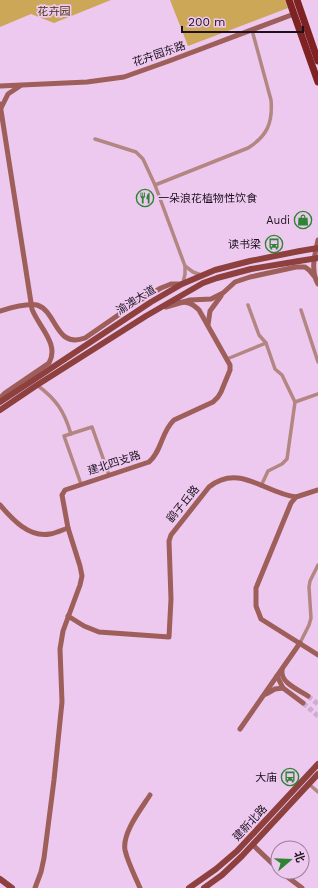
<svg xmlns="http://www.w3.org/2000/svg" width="318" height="888" font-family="'Work Sans','Noto Sans SC',sans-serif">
<rect width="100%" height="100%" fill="#edc9ef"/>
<!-- green -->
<g fill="#cda758">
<path d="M0,0H111L54,23L31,14L0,27Z"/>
<path d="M170,0H285L288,8L188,46Z"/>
</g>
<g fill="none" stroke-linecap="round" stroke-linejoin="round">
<!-- secondary-tunnel -->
<g stroke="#ceadd0" stroke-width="5" stroke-dasharray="5 2.5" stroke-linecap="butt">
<path d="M308,696L318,704"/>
<path d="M303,703L318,716"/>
</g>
<!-- street -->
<g stroke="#b38682" stroke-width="3.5">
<path d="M95,139L136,152L143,159L155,185L185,266V274L183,283"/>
<path d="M155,185L248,148C267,136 273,123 271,100L252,30"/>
<path d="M185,266L193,272L201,275"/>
<path d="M248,305L259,335L266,343L275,369L282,375L295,402"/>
<path d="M301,310L318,362"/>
<path d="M227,359L266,343"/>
<path d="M37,385C57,400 64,411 71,434"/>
<path d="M81,484L64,436L92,427L109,475"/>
<path d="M261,486L268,471L282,464L287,459L295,402L318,394"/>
<path d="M300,643L309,625L311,618L309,587L310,581L318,565"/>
<path d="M309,784L318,792"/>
</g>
<!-- secondary -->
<g stroke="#9e5e5a" stroke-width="5">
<path d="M0,86L87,82L124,77L169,61L294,14"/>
<path d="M0,104L32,309C38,326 60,344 49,363L5,393L0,398"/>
<path d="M1,108L8,94L20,86"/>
<path d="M318,240C315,254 310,270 318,284"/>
<path d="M166,307L190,300L211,299L223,293L235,282L250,277L296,267H305L309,270L314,276"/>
<path d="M0,311C10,308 27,303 37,305C57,311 55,349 85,338L140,300L161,288L171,284H181"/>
<path d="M208,325L210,311L221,296"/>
<path d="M318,490L296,497L291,503L256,588V606L261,619L318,655"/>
<path d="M0,505C12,519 29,538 50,534C56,533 62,530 68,528"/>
<path d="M68,616L84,626L99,632L169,637L171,599L169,541L171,535L209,487C239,463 265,493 296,497"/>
<path d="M282,670C280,683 299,690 308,696"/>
<path d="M277,676L283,688L303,703"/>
<path d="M266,694L275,689L283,688"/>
<path d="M240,729L300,643"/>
<path d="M253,845L278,869"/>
<path d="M281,872L302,888"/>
<path d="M35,888L41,872L44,858L54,780L62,702L60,649L63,631L80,585L82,576L80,566L68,528L62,495L65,490L149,462C162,451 161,432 174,420L213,402L218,397L221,392L230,370V365L199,310C192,303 188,302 179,302"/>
<path d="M140,888C135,876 128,863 125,850C122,833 141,809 150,795"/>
</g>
<!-- primary -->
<g stroke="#8d403d" stroke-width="6">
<path d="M0,402L151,302L182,284L215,270L250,261L300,251"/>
<path d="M0,410L37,385L146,316L203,283L217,278L251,269L299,261"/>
<path d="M0,879L12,888"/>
<path d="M189,888L216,869L237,851L318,764"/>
<path d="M204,888L222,875L242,856L318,774"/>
</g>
<!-- highway -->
<g stroke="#7e2224" stroke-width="7">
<path d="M289,0L318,82"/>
<path d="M297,0L318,61"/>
</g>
<!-- primary-bridge -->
<g stroke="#8d403d" stroke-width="6">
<path d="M300,251L318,248"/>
<path d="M299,261L318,258"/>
</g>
</g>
<!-- icons -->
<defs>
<symbol id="restaurant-ring" viewBox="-11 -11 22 22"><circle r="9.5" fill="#edc9ef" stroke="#2d8432" stroke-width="1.5"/><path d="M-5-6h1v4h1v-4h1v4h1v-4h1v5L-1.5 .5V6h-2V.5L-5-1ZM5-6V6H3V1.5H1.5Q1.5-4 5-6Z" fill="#2d8432"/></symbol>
<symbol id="shop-ring" viewBox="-11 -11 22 22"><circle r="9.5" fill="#edc9ef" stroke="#2d8432" stroke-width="1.5"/><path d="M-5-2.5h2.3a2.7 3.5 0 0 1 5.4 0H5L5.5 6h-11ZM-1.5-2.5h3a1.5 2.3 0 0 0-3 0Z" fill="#2d8432"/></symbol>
<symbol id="bus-ring" viewBox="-11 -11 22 22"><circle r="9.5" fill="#edc9ef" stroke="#2d8432" stroke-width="1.5"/><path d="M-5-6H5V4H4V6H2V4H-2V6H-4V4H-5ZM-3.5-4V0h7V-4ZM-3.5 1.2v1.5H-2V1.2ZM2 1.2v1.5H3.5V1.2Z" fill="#2d8432"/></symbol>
</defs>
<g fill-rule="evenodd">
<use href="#restaurant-ring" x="135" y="188" width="20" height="20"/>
<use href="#shop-ring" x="293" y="210" width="20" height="20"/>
<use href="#bus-ring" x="264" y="234" width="20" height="20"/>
<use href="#bus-ring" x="280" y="767" width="20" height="20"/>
</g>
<g text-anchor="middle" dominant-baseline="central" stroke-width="3.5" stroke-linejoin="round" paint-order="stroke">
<!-- park labels -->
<g font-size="11" fill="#453308" stroke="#edc9ef">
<text x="54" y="11">花卉园</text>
</g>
<!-- street labels -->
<g font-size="11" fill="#1e111e" stroke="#edc9ef">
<text transform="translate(159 54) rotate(-19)">花卉园东路</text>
<text transform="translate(136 300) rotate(-32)">渝澳大道</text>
<text transform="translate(114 463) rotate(-18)">建北四支路</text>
<text transform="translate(183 504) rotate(-51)">鹞子丘路</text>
<text transform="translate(250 823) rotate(-47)">建新北路</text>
</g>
<!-- poi labels -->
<g font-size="11" fill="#1e111e" stroke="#edc9ef" text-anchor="end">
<text x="158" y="198" text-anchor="start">一朵浪花植物性饮食</text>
<text x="290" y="220">Audi</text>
<text x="261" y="244">读书梁</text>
<text x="277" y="777">大庙</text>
</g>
</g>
<!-- north arrow -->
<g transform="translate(290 860) rotate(71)"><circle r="19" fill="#edc9ef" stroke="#9a7f9b"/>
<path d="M0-3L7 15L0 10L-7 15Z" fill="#2d8432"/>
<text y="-6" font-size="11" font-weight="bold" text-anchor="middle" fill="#1e111e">北</text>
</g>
<!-- scale -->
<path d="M182 26v6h121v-6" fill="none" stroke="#1e111e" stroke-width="2"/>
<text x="188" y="26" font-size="12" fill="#1e111e" stroke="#edc9ef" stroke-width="3" paint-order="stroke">200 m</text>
</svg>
